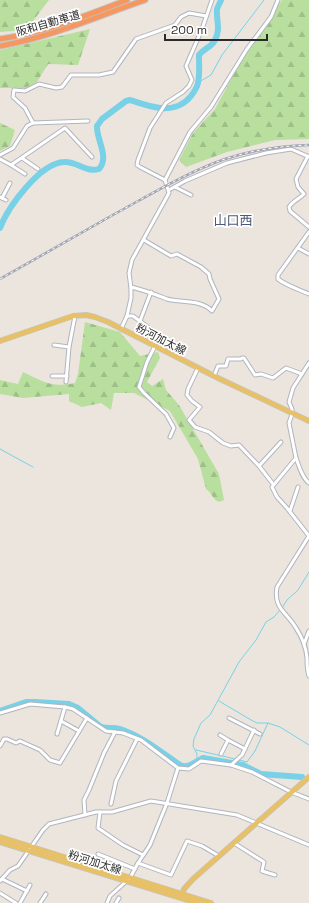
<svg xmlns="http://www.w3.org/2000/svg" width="309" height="903" font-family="'Space Grotesk','Noto Sans JP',sans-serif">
<defs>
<pattern id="forest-firs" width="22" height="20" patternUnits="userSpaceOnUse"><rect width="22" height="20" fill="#b8df9e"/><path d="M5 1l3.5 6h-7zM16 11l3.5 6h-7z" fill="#9ec088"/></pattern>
</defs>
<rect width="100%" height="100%" fill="#ece5de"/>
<!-- forest -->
<g fill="url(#forest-firs)">
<path d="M0,0H49L26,30L0,32Z"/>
<path d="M282,0H309V139L275,140L227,152L186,167L179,160L193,133L215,109L246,52Z"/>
<path d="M90,29L78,65L48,64L37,82L25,88H0V50Z"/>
<path d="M0,123L15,130L10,146L0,151Z"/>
<path d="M85,322L120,332L140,356L158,352L160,358L147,382L152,386L163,379L166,390L179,405L219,474L224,500L219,502C212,499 212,493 206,489L198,459L170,411L134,393H114L111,410L101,403L82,407L69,401V394L23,398L0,394V380L18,384L23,372C44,382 51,388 75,383L78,374Z"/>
</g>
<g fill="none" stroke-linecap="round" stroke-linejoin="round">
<!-- stream -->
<g stroke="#78d1e7" stroke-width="1">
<path d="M199,82L211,75L222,55L264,0"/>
<path d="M0,449L33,467"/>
<path d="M282,608L287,600L298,590L309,572"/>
<path d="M219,701L251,720L257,723H268L280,727L309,745"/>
<path d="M196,750L235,759"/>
<path d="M239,760L247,762L255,751L268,723"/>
<path d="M197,761V754L193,746L194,739L201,723L210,715L239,662L256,640L266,622L274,617L280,610"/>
</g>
<!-- river -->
<g stroke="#78d1e7" stroke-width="6">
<path d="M0,228C8,207 40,163 64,162C77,161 86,173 99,169C110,157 96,139 97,126L102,119L126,101L130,100C150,107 175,116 191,96C194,92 197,88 198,83C200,74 199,64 199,55C203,49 212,47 215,40C221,29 216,19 217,9C218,6 220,3 221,0"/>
<path d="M0,711L26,702H35L69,704L78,708L101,727C108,729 114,727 120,729C142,736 161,752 180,765C189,769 194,762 203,758L243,765L261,774L302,777"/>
</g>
<defs>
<g id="street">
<path d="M33,123L25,108L13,97L14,90L25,91L39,84L56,88L62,87L71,75H99L113,72L136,39L175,25L181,17L189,13L206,16"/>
<path d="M0,155L13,148L27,126L33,123L88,121"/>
<path d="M308,156L296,179L298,187L304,194C299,199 293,201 289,207L290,211L309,227"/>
<path d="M22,158L38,169"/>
<path d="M0,159L11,165L65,128L92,157"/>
<path d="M11,165L25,174"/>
<path d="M165,180L190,132L211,107L247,49L271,17L278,0"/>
<path d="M175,187L191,195"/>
<path d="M169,190L185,181L227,163L266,153L291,149L309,157"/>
<path d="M0,197L6,200"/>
<path d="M2,198L10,183"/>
<path d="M309,232L278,275V279C285,285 300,290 309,294"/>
<path d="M298,248L309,254"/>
<path d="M131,287C144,290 154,294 167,299C181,303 201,299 212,311L219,299L210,279L209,274L201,267L177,254L171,256L144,240"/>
<path d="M127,316H133L161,337L164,350"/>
<path d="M140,321L151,292"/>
<path d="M121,329L127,316L131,298V288L129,273L132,260L169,193L165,180L140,167L137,165L138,160L150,128L166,103L183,92L189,86L192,80L186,66L202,29L212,0"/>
<path d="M54,345L69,347"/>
<path d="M155,346L147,362L139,387L144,393L166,414L174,428L170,437"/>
<path d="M309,363L293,388L289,402L292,409V414L289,423L296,458L272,487L277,497L287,508L309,536L277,587C273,609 287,612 296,628C302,637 306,647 307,658C307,664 307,670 309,676"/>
<path d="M198,368L188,389L187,395L192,401L200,407L189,420L195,427L209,432L223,443L231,446L239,445L259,466L273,484"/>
<path d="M52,376H67"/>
<path d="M214,376L218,366H226L228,359H241L242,358H244L255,375L261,374L273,378L286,368L302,374"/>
<path d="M66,382L69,347L75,316"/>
<path d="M296,458C299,466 302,478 309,483"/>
<path d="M259,466L281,442"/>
<path d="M290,511L298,487"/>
<path d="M304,644L309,631"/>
<path d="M0,713L30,704L65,707L73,709L106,731L123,733L141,740L178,768L189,769L201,761L231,765L252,772L291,792L309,799"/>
<path d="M229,718L260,734"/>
<path d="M61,721L79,731"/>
<path d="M57,734L65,707"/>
<path d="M220,735L228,740L245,749"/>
<path d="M0,746L4,739H7L16,743L20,741L40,750L50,760L60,763L87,718"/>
<path d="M221,754L228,740"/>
<path d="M231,765L242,755L254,730"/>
<path d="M111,804L116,781L137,739"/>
<path d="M100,812L98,828L123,845L143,855"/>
<path d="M85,815L84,800L89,790L104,753L115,732"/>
<path d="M234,843L264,862L262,871L275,875"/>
<path d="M98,854L135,869"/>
<path d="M138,863L171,875L187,841L202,846L219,856"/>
<path d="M2,879L27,891"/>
<path d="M0,881L10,870L18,866L43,830L49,824L96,812H112L151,801L237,815L309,845"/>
<path d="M0,893L16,903"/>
<path d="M20,903L30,885"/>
<path d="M40,903L46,894"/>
<path d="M107,903L110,896L130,878L138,863L150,845L167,803L178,768"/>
<path d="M116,903L119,898"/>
</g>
<g id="primary">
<path d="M0,341L73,316L86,315L95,317L108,322L220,379L309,421"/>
<path d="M0,837L211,903"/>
<path d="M0,842L197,903"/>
<path d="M182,895L184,889L193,879L309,777"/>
</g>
<g id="highway">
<path d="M0,39C44,33 85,16 127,0"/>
<path d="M0,46C52,37 95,17 145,0"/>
</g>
</defs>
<!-- street casing -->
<use href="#street" stroke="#b1b5be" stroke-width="5"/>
<!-- primary casing -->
<use href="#primary" stroke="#c4c4c4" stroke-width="6"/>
<!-- highway casing -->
<use href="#highway" stroke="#c4c4c4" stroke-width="7"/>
<!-- street -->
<use href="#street" stroke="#fff" stroke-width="3"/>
<!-- primary -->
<use href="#primary" stroke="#e8c167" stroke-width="4.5"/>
<!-- highway -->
<use href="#highway" stroke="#f49761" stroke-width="5"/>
<defs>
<path id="rail" d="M0,279C37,258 74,237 111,216C148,196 185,173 225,159C252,150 281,146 309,145"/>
</defs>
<!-- rail casing -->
<use href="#rail" stroke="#a1a5b4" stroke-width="2.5"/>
<!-- rail -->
<use href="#rail" stroke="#fff" stroke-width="1" stroke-dasharray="3" stroke-linecap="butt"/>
</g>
<g text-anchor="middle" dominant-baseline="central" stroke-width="3.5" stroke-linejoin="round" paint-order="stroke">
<!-- street labels -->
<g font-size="11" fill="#2b2b2b" stroke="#fff">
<text transform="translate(48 23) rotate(-16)">阪和自動車道</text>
<text transform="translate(161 339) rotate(27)">粉河加太線</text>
<text transform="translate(95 862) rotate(17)">粉河加太線</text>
</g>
<!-- quarter labels -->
<g font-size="13" fill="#4e5879" stroke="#fff">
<text x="233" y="220">山口西</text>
</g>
</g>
<!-- scale -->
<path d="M165 34v6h102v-6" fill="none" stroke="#2b2b2b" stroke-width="2"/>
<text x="171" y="34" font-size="12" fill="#2b2b2b" stroke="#ffffff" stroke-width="3" paint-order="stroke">200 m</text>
</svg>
